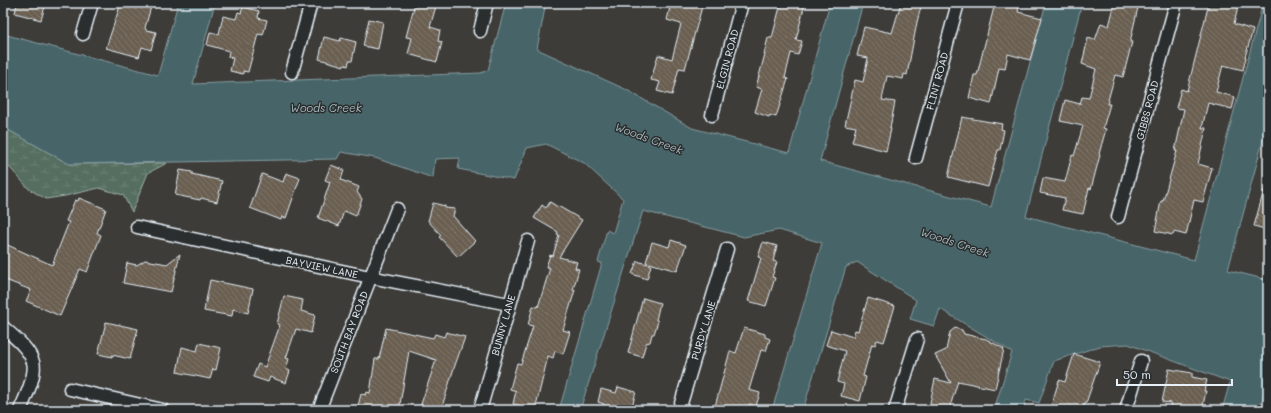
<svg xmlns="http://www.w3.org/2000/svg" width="1271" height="413" font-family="Mali,sans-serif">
<defs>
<pattern id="wetland-marsh" width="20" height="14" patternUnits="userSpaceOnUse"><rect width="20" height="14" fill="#546e5e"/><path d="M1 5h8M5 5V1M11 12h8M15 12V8" fill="none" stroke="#6d8376"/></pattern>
<pattern id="building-back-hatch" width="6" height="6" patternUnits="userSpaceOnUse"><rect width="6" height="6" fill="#6a5e51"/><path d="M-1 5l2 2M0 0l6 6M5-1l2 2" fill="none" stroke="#7f766b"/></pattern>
</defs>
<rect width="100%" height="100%" fill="#3d3c38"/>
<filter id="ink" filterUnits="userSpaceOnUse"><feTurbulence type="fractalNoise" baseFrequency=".025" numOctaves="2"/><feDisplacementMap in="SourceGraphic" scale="8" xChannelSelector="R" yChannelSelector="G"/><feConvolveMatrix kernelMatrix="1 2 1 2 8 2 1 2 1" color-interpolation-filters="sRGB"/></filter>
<g filter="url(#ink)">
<!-- wetland -->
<path fill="url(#wetland-marsh)" stroke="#9eb0ab" d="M3,127L69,164L167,163L148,173L132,212L123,195L99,188L65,196L46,199L29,189L3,160Z"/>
<!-- water -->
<path fill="#476569" stroke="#879da2" d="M178,3H215L193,84L481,73L488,70L506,3H546L537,49L627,90L692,128L789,153L830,3H863L820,161L991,207L1046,3H1082L1026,216L1194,260L1263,3H1268V122L1228,270L1268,280V395L1265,390L1259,410H1222L1230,382L1128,344L1100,346L1054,361L1039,403L1026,400L1023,410H994L1012,352L940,309L934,326L910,319L916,300L857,262L846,267L803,410H772L822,243L779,230L744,237L643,211L580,410H559L602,263L598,262L607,230L613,233L623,199L584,163L546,144L527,148L514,180L458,169L460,158L435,159L433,178L375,158L341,152L337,159L69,164L3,127V34L158,75Z"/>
<!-- building -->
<g fill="url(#building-back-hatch)" stroke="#e8f1f8">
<path d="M17,3H46L41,20L15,13Z"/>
<path d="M121,3H152L145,28L146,30L156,32L151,50L142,47L139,57L106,48Z"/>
<path d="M415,3H426L436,6L430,27L440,30L438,41L442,42L437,62L408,54L412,38L406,37Z"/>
<path d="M671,3H703L685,69L679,68L672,95L657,91L660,82L651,80L658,55L672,59L681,24L667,20Z"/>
<path d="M781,3H805L796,40L802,41L798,55L791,53L785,78L788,79L776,117L770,115L769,117L755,112L762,89L756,87L765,54H764L768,38H772Z"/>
<path d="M901,3H922L917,22L907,75L904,74L903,79L887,76L882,100L895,102L890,128L891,129L886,151L852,142L856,127L845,125L855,80L863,82L868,58L857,56L864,27L892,33Z"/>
<path d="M995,3H1020L1018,12L1042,18L1030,60L1008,54L1005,69L999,68L991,104L969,98L974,75H977Z"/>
<path d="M1115,3H1139L1130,42H1132L1123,77L1115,75L1107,104H1110L1103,128L1106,129L1099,154L1100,155L1091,189L1089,188L1083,214L1062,210L1065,198L1040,193L1043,178L1065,182L1072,155L1074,156L1083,126L1060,121L1065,100L1080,104L1082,97L1089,98L1096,69L1082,64L1088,38L1095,40L1101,23L1109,26Z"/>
<path d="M1209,3H1239L1234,24L1253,30L1245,57H1246L1243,70L1223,65L1216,92L1235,97L1232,109L1208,103L1202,128H1206L1198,164L1212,168L1203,202L1194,200L1186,235L1174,232L1173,235L1155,231L1161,201H1163L1177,151H1175L1184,109L1176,108L1181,89L1187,91Z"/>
<path d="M243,7L259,11L258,18L267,20L263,35L258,34L248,72L243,71V74L230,71L233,58L228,57L229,51L207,45L210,32L219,34L223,16L236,19L238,12L241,13Z"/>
<path d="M369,19L383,22L378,49L363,46Z"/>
<path d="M324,37L340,41L341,38L356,42L352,61H349L348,66L345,65L344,66L319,59Z"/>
<path d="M962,117L1002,124L1001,129L1004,130L1000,150H998L988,187L948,177Z"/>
<path d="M331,165L344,170L341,180L359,187L357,192L362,199L356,216L344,211L339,226L318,218L330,182L325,180Z"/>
<path d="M180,170L192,172V174L222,181L217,202L201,198L200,200L175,195Z"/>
<path d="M286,173L300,178L286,218L282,217L281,220L250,208L262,174L283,182Z"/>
<path d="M1264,190L1268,191V230L1254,226Z"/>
<path d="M79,198L106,209L97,233L101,235L87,272L80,269L60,316L26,301L31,290L3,279V243L52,265L69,222L66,221L75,200L78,201Z"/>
<path d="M550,202L558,207V206L582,220L559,257L577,262L575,268L579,269L573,290H575L563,330L570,332L563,354L555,351L553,358L548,356L535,410L513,404L516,391L510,389L517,363L521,364L533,326L528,325L533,306L538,307L550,268L546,267L550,255L553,256L559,235L557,234L558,232L534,218L542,205L546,208Z"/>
<path d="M433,203L445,206V208L455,209L453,216L475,241L458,257L439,237L441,235L428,221Z"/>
<path d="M671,240L686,245L677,271L646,262L652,242L669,247Z"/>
<path d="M763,242L777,246L773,261L777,262L772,277L775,278L766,306L748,301L761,258L758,257Z"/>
<path d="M180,254L171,292L123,283L127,263L137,265L145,260L167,264Z"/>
<path d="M637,261L651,265L647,279L632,274Z"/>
<path d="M210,280L253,289L248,313L233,309L232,316L204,311Z"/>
<path d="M284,296L303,300L301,311L315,315L311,333L296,329L286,358L289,359L286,369L290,371L286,383L270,377L268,382L253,377L258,364L265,367L280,325L277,324Z"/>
<path d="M643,298L660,303L656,320L658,321L654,334H652L650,342L646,343L642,357L628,353Z"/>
<path d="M868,298L895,306L884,342L877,340L875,345L872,344L863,376L866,377L860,401L841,396L844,384L837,382L845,351L826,345L831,330L853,337L855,330L858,331Z"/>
<path d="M106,322L138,329L130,359L112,355V357L98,354Z"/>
<path d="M386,328L433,338L435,334L444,337L446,332L465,337L453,371L441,410H419L436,360L409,351L399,410H357L361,394L366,395L367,392L370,393L375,359H379Z"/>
<path d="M744,328L765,334V337L770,339L766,351L761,350L749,390L760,393L756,406L749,404L747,410H714L730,351L736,353Z"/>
<path d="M955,328L962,330L964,334L986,339L1004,349L995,389L958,381L949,410H937L929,408L935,379L951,383L935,355L946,350L950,332Z"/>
<path d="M199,343L221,348L216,370L213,369L210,379L177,372L182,347L197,351Z"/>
<path d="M1074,354L1100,362L1086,403H1085L1083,410H1050L1059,380L1065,382Z"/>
<path d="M1169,369L1192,373V377L1207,380L1204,391H1206L1202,410H1169L1171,403L1162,402Z"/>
<path d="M618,387L636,392L631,410H603L604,404L598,402L601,389L616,393Z"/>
</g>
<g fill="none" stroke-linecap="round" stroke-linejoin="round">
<defs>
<g id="street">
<path d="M480,31L487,3"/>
<path d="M83,34L92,3"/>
<path d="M292,72L311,3"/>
<path d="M712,115L742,3"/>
<path d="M916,158L958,3"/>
<path d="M1118,217L1176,3"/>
<path d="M137,227L370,277L509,304"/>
<path d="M3,327C14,337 29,348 33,362C37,375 25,398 20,410"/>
<path d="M70,389L163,410"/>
<path d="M319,410L397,209"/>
<path d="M480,410L528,241"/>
<path d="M679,410L727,249"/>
<path d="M895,410L917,339"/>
<path d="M1126,410L1141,361"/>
</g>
</defs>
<!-- street casing -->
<use href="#street" stroke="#e8f1f8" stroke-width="15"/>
<!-- street -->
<use href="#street" stroke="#2a2d2e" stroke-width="12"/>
</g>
</g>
<g text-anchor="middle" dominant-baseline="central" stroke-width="3" stroke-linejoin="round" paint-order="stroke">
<!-- street labels -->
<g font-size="10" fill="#e8f1f8" stroke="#2a2d2e">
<text transform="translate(727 59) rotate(-75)">ELGIN ROAD</text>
<text transform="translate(937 81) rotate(-75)">FLINT ROAD</text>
<text transform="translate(1147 110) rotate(-75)">GIBBS ROAD</text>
<text transform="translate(322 267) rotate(12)">BAYVIEW LANE</text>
<text transform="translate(503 325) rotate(-74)">BUNNY LANE</text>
<text transform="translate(703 330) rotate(-73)">PURDY LANE</text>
<text transform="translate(349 332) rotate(-69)">SOUTH BAY ROAD</text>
</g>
<!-- water labels -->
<g font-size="11" font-style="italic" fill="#a8b9bf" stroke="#2a2d2e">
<text x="326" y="107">Woods Creek</text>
<text transform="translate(649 138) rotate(20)">Woods Creek</text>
<text transform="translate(955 242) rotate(18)">Woods Creek</text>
</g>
</g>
<!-- margin -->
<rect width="1271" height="413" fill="none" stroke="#2a2d2e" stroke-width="16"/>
<rect x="8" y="8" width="1255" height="397" fill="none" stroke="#e8f1f8" stroke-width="1.5" filter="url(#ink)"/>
<!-- scale -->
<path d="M1117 379v6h115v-6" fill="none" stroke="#e8f1f8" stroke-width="2"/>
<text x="1123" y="379" font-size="12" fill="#e8f1f8" stroke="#2a2d2e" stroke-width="3" paint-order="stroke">50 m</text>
</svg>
